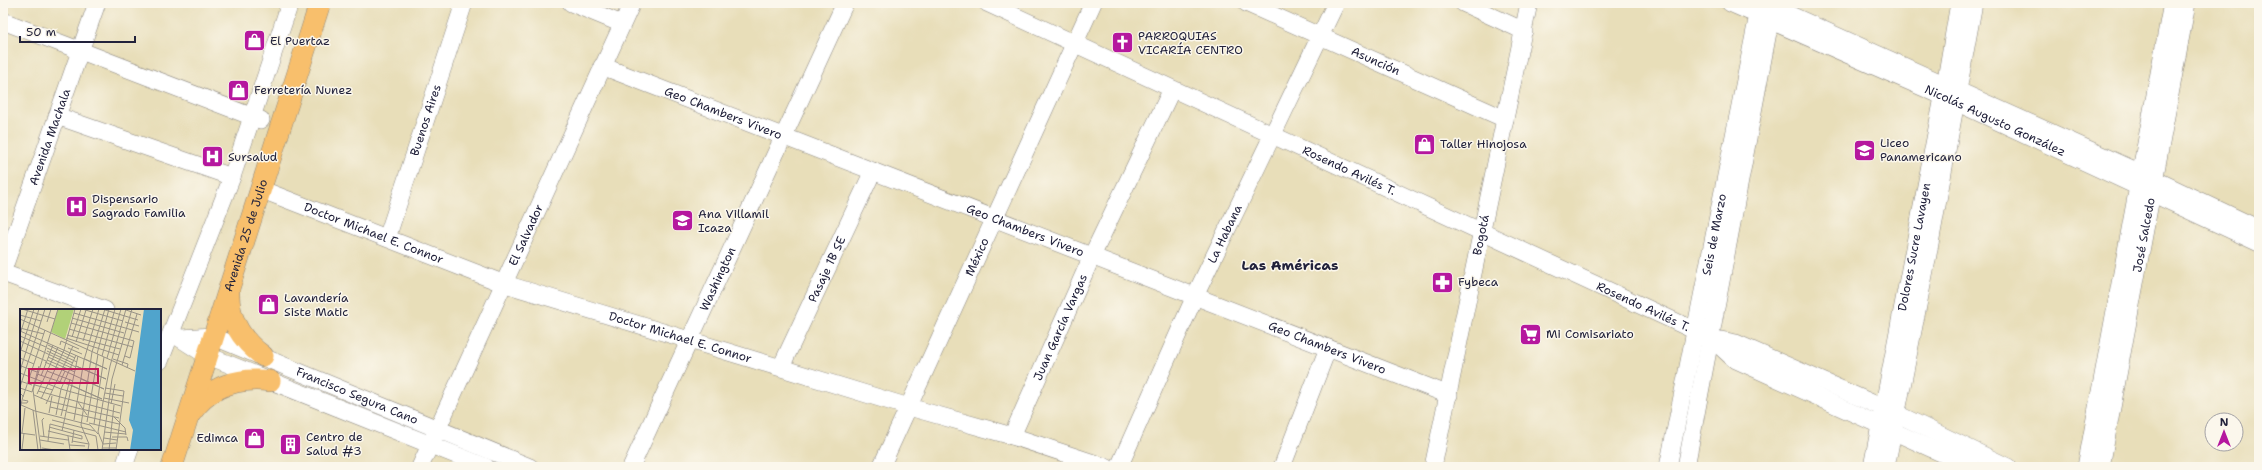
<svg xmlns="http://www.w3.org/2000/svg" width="2262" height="470" font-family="'Shantell Sans',sans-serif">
<rect width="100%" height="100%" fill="#fbf7ec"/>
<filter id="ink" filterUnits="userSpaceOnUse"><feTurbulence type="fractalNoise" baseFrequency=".025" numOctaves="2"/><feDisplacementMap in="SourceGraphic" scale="8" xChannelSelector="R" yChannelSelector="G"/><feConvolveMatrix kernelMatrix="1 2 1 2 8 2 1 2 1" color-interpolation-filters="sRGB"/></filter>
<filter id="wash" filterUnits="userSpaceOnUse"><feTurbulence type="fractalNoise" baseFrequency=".012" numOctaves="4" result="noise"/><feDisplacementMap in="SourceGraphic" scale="16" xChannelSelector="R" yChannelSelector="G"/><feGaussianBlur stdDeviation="0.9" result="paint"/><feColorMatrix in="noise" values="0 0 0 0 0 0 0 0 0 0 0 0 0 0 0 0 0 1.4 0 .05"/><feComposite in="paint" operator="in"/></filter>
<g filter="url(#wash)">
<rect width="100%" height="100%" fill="#e8deb9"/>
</g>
<g filter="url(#ink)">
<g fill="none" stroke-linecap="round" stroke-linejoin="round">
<defs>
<g id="minor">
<path d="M571,3L622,24"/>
<path id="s1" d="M987,3L1711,338L1736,343L1897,414L2008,467"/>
<path id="s2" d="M1246,3L1505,119"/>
<path d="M1463,3L1524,31"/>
<path id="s3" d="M1730,3L1956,102L2259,243"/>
<path d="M1764,3L2141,173L2259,229"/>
<path d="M3,21L261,120"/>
<path id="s4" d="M602,66L1449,395"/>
<path d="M57,116L232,177"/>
<path id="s5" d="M260,189L502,283L909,407L1012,436L1106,467"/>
<path id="s6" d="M387,238L464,3"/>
<path id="s7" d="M3,270L97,3"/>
<path d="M3,273L105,310"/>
<path d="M178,337L206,355L486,467"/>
<path id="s8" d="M182,338L212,336L530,467"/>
<path d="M1711,338L1734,359L1972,467"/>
<path d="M160,361L232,177L290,3"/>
<path id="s9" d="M781,367L873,171"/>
<path id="s10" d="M1012,436L1092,256L1172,89"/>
<path d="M124,467L130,449"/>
<path id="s11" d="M420,467L632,3"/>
<path id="s12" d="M631,467L845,3"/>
<path id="s13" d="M881,467L1093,3"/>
<path id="s14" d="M1119,467L1195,296L1336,3"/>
<path d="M1282,467L1328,348"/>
<path id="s15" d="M1433,467L1529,3"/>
<path id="s16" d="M1668,467L1760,5"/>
<path d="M1686,467L1772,11"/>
<path id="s17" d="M1872,467L1943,97L1959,3"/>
<path d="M1886,467L1927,260L1974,3"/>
<path d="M2086,467L2172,3"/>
<path id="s18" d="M2101,467L2187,3"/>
</g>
<g id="major">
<path d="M229,291C228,319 241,340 263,356"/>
<path d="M191,413C210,386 238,377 270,381"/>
<path id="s19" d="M172,467L320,3"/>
</g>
</defs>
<!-- minor casing -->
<use href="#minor" stroke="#85807a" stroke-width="18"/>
<!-- major casing -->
<use href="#major" stroke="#85807a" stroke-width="22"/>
<!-- minor -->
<use href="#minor" stroke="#fff" stroke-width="17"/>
<!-- major -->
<use href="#major" stroke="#f8bf6c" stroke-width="21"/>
</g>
</g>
<!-- icons -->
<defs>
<symbol id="shop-square" viewBox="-11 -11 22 22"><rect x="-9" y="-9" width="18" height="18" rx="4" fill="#b5179e" stroke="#fbf7ec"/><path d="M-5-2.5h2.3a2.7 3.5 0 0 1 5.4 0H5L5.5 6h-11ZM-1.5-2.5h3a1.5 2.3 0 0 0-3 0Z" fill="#fff"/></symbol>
<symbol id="church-square" viewBox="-11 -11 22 22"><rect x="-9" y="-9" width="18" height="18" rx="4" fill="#b5179e" stroke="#fbf7ec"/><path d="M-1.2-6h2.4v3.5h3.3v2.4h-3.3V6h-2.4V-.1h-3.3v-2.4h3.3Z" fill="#fff"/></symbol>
<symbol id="school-square" viewBox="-11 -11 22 22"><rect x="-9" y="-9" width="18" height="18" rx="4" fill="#b5179e" stroke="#fbf7ec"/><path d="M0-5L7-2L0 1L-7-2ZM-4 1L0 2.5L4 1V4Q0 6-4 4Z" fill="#fff"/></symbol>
<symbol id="hospital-square" viewBox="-11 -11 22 22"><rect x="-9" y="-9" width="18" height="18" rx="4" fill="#b5179e" stroke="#fbf7ec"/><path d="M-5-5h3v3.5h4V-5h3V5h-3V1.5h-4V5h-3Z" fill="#fff"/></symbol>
<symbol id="pharmacy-square" viewBox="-11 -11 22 22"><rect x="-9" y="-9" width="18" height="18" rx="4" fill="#b5179e" stroke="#fbf7ec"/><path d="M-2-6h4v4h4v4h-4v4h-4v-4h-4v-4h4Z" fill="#fff"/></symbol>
<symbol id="supermarket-square" viewBox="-11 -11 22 22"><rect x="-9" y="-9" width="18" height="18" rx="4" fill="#b5179e" stroke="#fbf7ec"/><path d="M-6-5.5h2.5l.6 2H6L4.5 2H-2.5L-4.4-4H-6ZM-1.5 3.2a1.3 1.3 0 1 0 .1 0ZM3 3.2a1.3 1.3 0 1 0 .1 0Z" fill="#fff"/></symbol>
<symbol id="building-square" viewBox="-11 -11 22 22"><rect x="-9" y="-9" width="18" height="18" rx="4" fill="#b5179e" stroke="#fbf7ec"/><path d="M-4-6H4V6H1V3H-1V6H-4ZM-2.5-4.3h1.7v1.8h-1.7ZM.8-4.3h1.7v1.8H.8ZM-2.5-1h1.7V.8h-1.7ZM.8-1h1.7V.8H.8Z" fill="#fff"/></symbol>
</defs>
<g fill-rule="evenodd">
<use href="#shop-square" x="242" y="28" width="25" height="25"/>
<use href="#church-square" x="1110" y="30" width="25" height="25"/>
<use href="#shop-square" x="226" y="78" width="25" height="25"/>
<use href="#shop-square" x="1412" y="132" width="25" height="25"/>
<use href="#school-square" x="1852" y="138" width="25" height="25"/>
<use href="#hospital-square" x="200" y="144" width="25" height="25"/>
<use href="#hospital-square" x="64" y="194" width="25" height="25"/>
<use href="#school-square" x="670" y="208" width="25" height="25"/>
<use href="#pharmacy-square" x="1430" y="270" width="25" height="25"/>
<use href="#shop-square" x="256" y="292" width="25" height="25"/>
<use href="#supermarket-square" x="1518" y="322" width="25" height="25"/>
<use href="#shop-square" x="242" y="426" width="25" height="25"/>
<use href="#building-square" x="278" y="432" width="25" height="25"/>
</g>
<g text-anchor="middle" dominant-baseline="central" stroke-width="3" stroke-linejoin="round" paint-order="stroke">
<!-- poi labels -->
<g font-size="12" fill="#22223b" stroke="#fbf7ec" text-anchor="start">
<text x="1138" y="36">PARROQUIAS<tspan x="1138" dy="14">VICARÍA CENTRO</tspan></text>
<text x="270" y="41">El Puertaz</text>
<text x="254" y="90">Ferretería Nunez</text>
<text x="1880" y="143">Liceo<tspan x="1880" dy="14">Panamericano</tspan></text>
<text x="1440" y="144">Taller Hinojosa</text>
<text x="228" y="157">Sursalud</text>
<text x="92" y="199">Dispensario<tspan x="92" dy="14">Sagrado Familia</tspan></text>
<text x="698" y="214">Ana Villamil<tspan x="698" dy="14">Icaza</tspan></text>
<text x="1458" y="282">Fybeca</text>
<text x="284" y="298">Lavandería<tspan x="284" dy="14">Siste Matic</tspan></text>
<text x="1546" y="334">Mi Comisariato</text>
<text x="306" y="437">Centro de<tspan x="306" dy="14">Salud #3</tspan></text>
<text x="238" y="438" text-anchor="end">Edimca</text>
</g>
<!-- street labels -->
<g font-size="12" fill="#22223b" stroke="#fbf7ec">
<text stroke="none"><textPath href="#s2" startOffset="142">Asunción</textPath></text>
<text stroke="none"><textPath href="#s4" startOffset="130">Geo Chambers Vivero</textPath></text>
<text stroke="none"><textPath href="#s6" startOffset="124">Buenos Aires</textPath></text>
<text stroke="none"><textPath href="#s3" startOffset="290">Nicolás Augusto González</textPath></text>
<text stroke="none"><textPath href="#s7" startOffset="141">Avenida Machala</textPath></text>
<text stroke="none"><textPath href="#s1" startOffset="399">Rosendo Avilés T.</textPath></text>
<text stroke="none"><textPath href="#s4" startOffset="454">Geo Chambers Vivero</textPath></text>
<text stroke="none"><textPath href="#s5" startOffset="122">Doctor Michael E. Connor</textPath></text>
<text stroke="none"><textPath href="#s14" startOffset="256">La Habana</textPath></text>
<text stroke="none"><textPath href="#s19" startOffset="243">Avenida 25 de Julio</textPath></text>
<text stroke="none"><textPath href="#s11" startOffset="255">El Salvador</textPath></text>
<text stroke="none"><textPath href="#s15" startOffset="237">Bogotá</textPath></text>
<text stroke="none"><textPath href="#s16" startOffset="237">Seis de Marzo</textPath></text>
<text stroke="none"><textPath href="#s18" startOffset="236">José Salcedo</textPath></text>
<text stroke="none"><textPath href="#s17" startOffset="224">Dolores Sucre Lavayen</textPath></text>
<text stroke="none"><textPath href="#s13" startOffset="231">México</textPath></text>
<text stroke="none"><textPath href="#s9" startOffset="108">Pasaje 1B SE</textPath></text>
<text stroke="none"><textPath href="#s12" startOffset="207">Washington</textPath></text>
<text stroke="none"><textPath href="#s1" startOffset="723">Rosendo Avilés T.</textPath></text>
<text stroke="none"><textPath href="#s10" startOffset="119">Juan García Vargas</textPath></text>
<text stroke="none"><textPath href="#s5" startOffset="446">Doctor Michael E. Connor</textPath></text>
<text stroke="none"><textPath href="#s4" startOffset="778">Geo Chambers Vivero</textPath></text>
<text stroke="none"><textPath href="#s8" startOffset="187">Francisco Segura Cano</textPath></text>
</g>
<!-- quarter labels -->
<g font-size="14" font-weight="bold" fill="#22223b" stroke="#fbf7ec">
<text x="1290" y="265">Las Américas</text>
</g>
</g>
<!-- overview -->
<g transform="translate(20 309)">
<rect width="141" height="141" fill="#e8deb9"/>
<path d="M38,0H54L45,30L31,23Z" fill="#b1d178"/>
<path d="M124,0H141V141H110L113,121L109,111Z" fill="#50a4cc"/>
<path fill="none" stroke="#999387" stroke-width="1" d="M2,0L35,10M62,0L103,12M82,0L118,11M103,0L121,6M54,4L119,23M0,6L21,12M52,9L104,24M0,10L115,62M27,13L31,0M105,13L119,17M51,14L114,32L110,49L105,47M0,19L24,25M49,20L113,38M0,22L87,60L65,50M1,22L8,0M47,26L100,40M0,27L26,38M52,28L61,0M46,29L99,46M0,32L56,58M63,32L73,0M56,33L66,1M28,36L55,49M40,36L41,32L59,40M27,39L57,53M48,39L62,45M1,41L26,52M27,42L53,54M0,44L14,0M77,45L89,0M82,47L95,0M28,48L56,61M0,49L14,55M87,49L101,0M93,50L108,55L107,59M27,51L55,63M25,53L84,80L61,70M102,56L117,5M1,57L17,63M56,57L86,70L56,57M0,62L19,0M27,62L53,72M0,64L41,80L101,97M17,65L53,77L82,90L52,77M21,67L33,36M0,72L12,76M40,73L45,62M15,76L33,81M0,78L25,0M0,79L12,83L19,57M85,79L104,82L96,141M18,82L100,104M0,84L3,87L1,96M85,84L103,87M17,85L38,38M14,86L28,92L99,109M3,88L25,21M84,89L109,94M21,90L44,41L55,0M58,93L67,106M2,94H7L8,92L3,91M26,95L53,37M91,95L95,75M1,96L15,102L70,116L78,125M30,98L47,102M13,101L18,141M47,103L99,115M29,104L32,87M36,106L41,80L56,46M41,107L50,70M94,108L105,119L106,126M24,109L22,111L24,128M32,111L75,122M54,111L64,51L79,0M67,113L78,45M69,114L106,123M74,115L84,48M28,122L62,130V127L29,118M42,122L58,47M84,123L106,125M0,124L15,126M2,124L5,99M20,127L48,131M48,127L50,141M92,128H107L108,132M84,129L97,131M20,131L44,135M28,132L30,115L76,127L78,141M52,132L69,135M52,134L54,121M83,135L96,134M83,135L78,123L83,93L90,57L106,0M49,136L65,137M22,139L35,141M82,139H96M2,140L4,124M21,141L13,81L38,0M68,141L69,135L61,116L72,43L85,0M82,141L92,70L112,0M89,141L94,96"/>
<path fill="#c2185b" fill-opacity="0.15" stroke="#c2185b" stroke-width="2" d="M9,60H78V74H9Z"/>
<rect width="141" height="141" fill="none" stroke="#22223b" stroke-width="2"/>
</g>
<!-- margin -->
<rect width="2262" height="470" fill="none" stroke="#fbf7ec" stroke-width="16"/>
<!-- north arrow -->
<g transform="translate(2224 432)"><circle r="19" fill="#fbf7ec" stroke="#a4a2a5"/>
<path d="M0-3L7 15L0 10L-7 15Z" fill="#b5179e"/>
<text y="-6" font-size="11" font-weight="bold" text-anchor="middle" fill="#22223b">N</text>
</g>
<!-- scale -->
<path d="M20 36v6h115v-6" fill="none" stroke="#22223b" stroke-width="2"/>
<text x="26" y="36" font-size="12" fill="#22223b" stroke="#fbf7ec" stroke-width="3" paint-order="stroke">50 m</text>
</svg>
